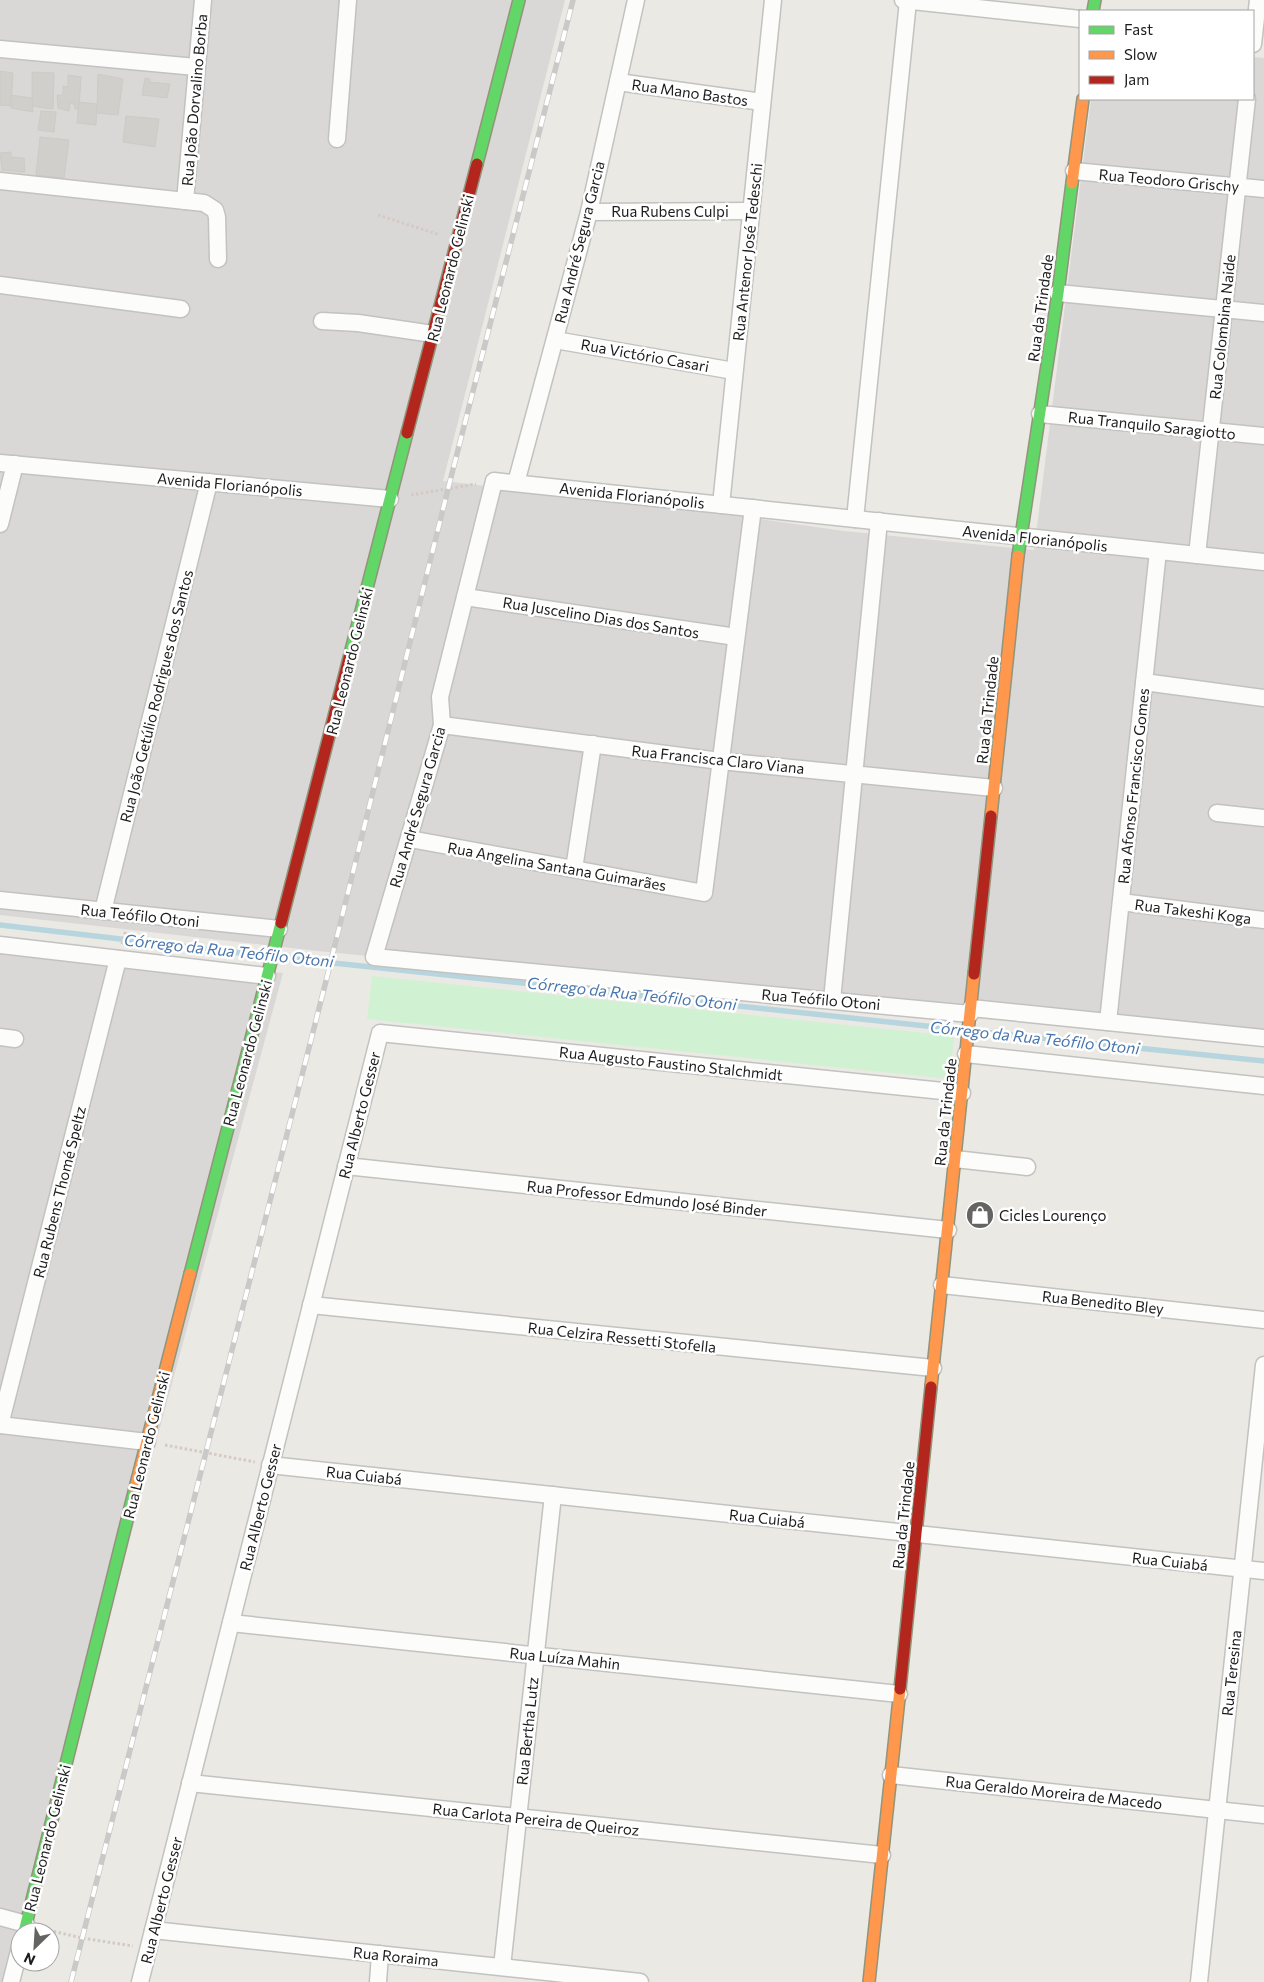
<svg xmlns="http://www.w3.org/2000/svg" width="1264" height="1982" font-family="Commissioner,sans-serif">
<rect width="100%" height="100%" fill="#ebe9e4"/>
<!-- residential -->
<g fill="#dad8d6">
<path d="M0,0H565L443,481L725,514L844,531L1034,550L1091,99H1253V57L1264,58V1047L318,951L0,915Z"/>
<path d="M0,938L283,973L10,1982H0Z"/>
</g>
<!-- park -->
<path fill="#d1f2d2" d="M372,976L954,1036L950,1079L367,1019Z"/>
<g fill="none" stroke-linecap="round" stroke-linejoin="round">
<!-- stream -->
<g stroke="#b7d5de" stroke-width="5.5">
<path d="M0,925L267,956"/>
<path d="M277,957L964,1030"/>
<path d="M973,1031L1264,1061"/>
</g>
</g>
<!-- building -->
<g fill="#d1cfcb" stroke="#cecac6">
<path d="M0,71L13,73L11,106L0,105Z"/>
<path d="M32,72L54,73L53,109L32,106Z"/>
<path d="M98,74L123,79L118,115L97,113Z"/>
<path d="M68,75L81,77L79,109H75L74,104L70,103L69,111L58,108L57,95H63V86L68,87Z"/>
<path d="M145,78L150,79V82L170,84L167,98L142,95Z"/>
<path d="M11,95L32,98L33,112L11,108Z"/>
<path d="M79,102L97,104L96,125L77,123Z"/>
<path d="M41,111L56,112L54,132L38,130Z"/>
<path d="M126,116L159,119L155,147L123,142Z"/>
<path d="M40,137L69,140L64,178L36,175Z"/>
<path d="M11,152V157L24,158L25,172L2,170L0,153Z"/>
</g>
<g fill="none" stroke-linecap="round" stroke-linejoin="round">
<defs>
<g id="street">
<path d="M903,0L1080,19"/>
<path d="M1253,44L1258,0"/>
<path d="M0,49L196,67"/>
<path d="M618,82L762,102"/>
<path d="M337,139L348,0"/>
<path d="M1074,171L1264,189"/>
<path d="M0,181L204,203L215,210L217,217L218,259"/>
<path d="M185,201L203,0"/>
<path d="M589,212L751,211"/>
<path d="M0,285L181,309"/>
<path d="M1058,293L1264,313"/>
<path d="M322,321L358,323L433,334"/>
<path d="M555,340L734,371"/>
<path d="M1040,414L1264,436"/>
<path d="M0,463L390,499"/>
<path d="M516,483L589,212L636,0"/>
<path d="M721,505L773,0"/>
<path d="M855,519L908,1"/>
<path d="M0,524L15,464"/>
<path d="M1197,555L1247,99"/>
<path d="M465,597L736,637"/>
<path d="M1144,682L1264,698"/>
<path d="M442,725L720,761L994,788"/>
<path d="M1217,813L1264,818"/>
<path d="M410,839L704,893L753,508"/>
<path d="M574,869L593,744"/>
<path d="M0,900L279,929"/>
<path d="M1121,902L1264,920"/>
<path d="M103,911L209,482"/>
<path d="M0,945L267,976"/>
<path d="M832,1000L879,521"/>
<path d="M971,1008L1264,1038"/>
<path d="M970,1014L374,957L442,725L440,697L494,481L1264,562"/>
<path d="M1108,1022L1158,551"/>
<path d="M0,1037L15,1039"/>
<path d="M966,1054L1264,1086"/>
<path d="M955,1159L1027,1167"/>
<path d="M346,1166L948,1230"/>
<path d="M942,1285L1264,1320"/>
<path d="M311,1305L933,1368"/>
<path d="M0,1425L118,959"/>
<path d="M0,1425L147,1442"/>
<path d="M270,1465L1264,1571"/>
<path d="M231,1623L899,1694"/>
<path d="M891,1775L1264,1815"/>
<path d="M190,1783L882,1855"/>
<path d="M0,1917L26,1924"/>
<path d="M153,1930L640,1982"/>
<path d="M502,1967L553,1495"/>
<path d="M11,1982L20,1947"/>
<path d="M140,1982L380,1033L962,1093"/>
<path d="M378,1982L380,1954"/>
<path d="M1199,1982L1264,1365"/>
</g>
<g id="fast">
<path d="M1093,11L1095,0"/>
<path d="M477,164L519,0"/>
<path d="M1018,556L1058,293L1072,183"/>
<path d="M350,654L407,433"/>
<path d="M190,1274L281,923"/>
<path d="M24,1932L135,1488"/>
</g>
<g id="slow">
<path d="M1072,183L1083,99"/>
<path d="M991,816L1018,556"/>
<path d="M931,1387L974,974"/>
<path d="M135,1488L190,1274"/>
<path d="M869,1982L900,1689"/>
</g>
<g id="jam">
<path d="M407,433L477,164"/>
<path d="M281,923L350,654"/>
<path d="M974,974L991,816"/>
<path d="M900,1689L931,1387"/>
</g>
</defs>
<!-- street casing -->
<use href="#street" stroke="#c3c2c0" stroke-width="19"/>
<!-- fast casing -->
<use href="#fast" stroke="#92947c" stroke-width="14"/>
<!-- slow casing -->
<use href="#slow" stroke="#92947c" stroke-width="14"/>
<!-- jam casing -->
<use href="#jam" stroke="#92947c" stroke-width="14"/>
<!-- path -->
<g stroke="#d6c8c3" stroke-width="3" stroke-dasharray="2.5 2.5" stroke-linecap="butt">
<path d="M378,215L440,235"/>
<path d="M411,495L476,484"/>
<path d="M122,944L126,930"/>
<path d="M165,1445L255,1462"/>
<path d="M44,1929L82,1938L133,1946"/>
</g>
<!-- street -->
<use href="#street" stroke="#fcfcfb" stroke-width="16"/>
<!-- fast -->
<use href="#fast" stroke="#63d668" stroke-width="11"/>
<!-- slow -->
<use href="#slow" stroke="#ff974d" stroke-width="11"/>
<!-- jam -->
<use href="#jam" stroke="#b3261e" stroke-width="11"/>
<defs>
<path id="rail" d="M71,1982L326,981L448,489L573,0"/>
</defs>
<!-- rail casing -->
<use href="#rail" stroke="#c9c9c8" stroke-width="5.5"/>
<!-- rail -->
<use href="#rail" stroke="#fff" stroke-width="4" stroke-dasharray="11" stroke-linecap="butt"/>
</g>
<!-- icons -->
<defs>
<symbol id="shop-disc" viewBox="-11 -11 22 22"><circle r="9.5" fill="#646462" stroke="#fff"/><path d="M-5-2.5h2.3a2.7 3.5 0 0 1 5.4 0H5L5.5 6h-11ZM-1.5-2.5h3a1.5 2.3 0 0 0-3 0Z" fill="#fff"/></symbol>
</defs>
<g fill-rule="evenodd">
<use href="#shop-disc" x="964" y="1199" width="32" height="32"/>
</g>
<g text-anchor="middle" dominant-baseline="central" stroke-width="5" stroke-linejoin="round" paint-order="stroke">
<!-- street labels -->
<g font-size="15" fill="#1c1c1c" stroke="#fff">
<text transform="translate(690 92) rotate(8)">Rua Mano Bastos</text>
<text transform="translate(194 100) rotate(-85)">Rua João Dorvalino Borba</text>
<text transform="translate(1169 180) rotate(5)">Rua Teodoro Grischy</text>
<text x="670" y="211">Rua Rubens Culpi</text>
<text transform="translate(579 242) rotate(-76)">Rua André Segura Garcia</text>
<text transform="translate(747 252) rotate(-84)">Rua Antenor José Tedeschi</text>
<text transform="translate(450 268) rotate(-76)">Rua Leonardo Gelinski</text>
<text transform="translate(1040 308) rotate(-82)">Rua da Trindade</text>
<text transform="translate(1222 327) rotate(-84)">Rua Colombina Naide</text>
<text transform="translate(645 355) rotate(10)">Rua Victório Casari</text>
<text transform="translate(1152 425) rotate(6)">Rua Tranquilo Saragiotto</text>
<text transform="translate(230 484) rotate(5)">Avenida Florianópolis</text>
<text transform="translate(632 495) rotate(6)">Avenida Florianópolis</text>
<text transform="translate(1035 538) rotate(6)">Avenida Florianópolis</text>
<text transform="translate(601 617) rotate(9)">Rua Juscelino Dias dos Santos</text>
<text transform="translate(349 661) rotate(-76)">Rua Leonardo Gelinski</text>
<text transform="translate(156 696) rotate(-76)">Rua João Getúlio Rodrigues dos Santos</text>
<text transform="translate(987 710) rotate(-84)">Rua da Trindade</text>
<text transform="translate(718 759) rotate(6)">Rua Francisca Claro Viana</text>
<text transform="translate(1133 786) rotate(-84)">Rua Afonso Francisco Gomes</text>
<text transform="translate(417 807) rotate(-74)">Rua André Segura Garcia</text>
<text transform="translate(557 866) rotate(10)">Rua Angelina Santana Guimarães</text>
<text transform="translate(1193 911) rotate(7)">Rua Takeshi Koga</text>
<text transform="translate(140 915) rotate(6)">Rua Teófilo Otoni</text>
<text transform="translate(821 999) rotate(5)">Rua Teófilo Otoni</text>
<text transform="translate(247 1053) rotate(-75)">Rua Leonardo Gelinski</text>
<text transform="translate(671 1063) rotate(6)">Rua Augusto Faustino Stalchmidt</text>
<text transform="translate(945 1112) rotate(-84)">Rua da Trindade</text>
<text transform="translate(359 1115) rotate(-76)">Rua Alberto Gesser</text>
<text transform="translate(59 1192) rotate(-76)">Rua Rubens Thomé Speltz</text>
<text transform="translate(647 1198) rotate(6)">Rua Professor Edmundo José Binder</text>
<text transform="translate(1103 1302) rotate(6)">Rua Benedito Bley</text>
<text transform="translate(622 1337) rotate(6)">Rua Celzira Ressetti Stofella</text>
<text transform="translate(146 1445) rotate(-76)">Rua Leonardo Gelinski</text>
<text transform="translate(364 1475) rotate(6)">Rua Cuiabá</text>
<text transform="translate(260 1507) rotate(-76)">Rua Alberto Gesser</text>
<text transform="translate(903 1515) rotate(-84)">Rua da Trindade</text>
<text transform="translate(767 1518) rotate(6)">Rua Cuiabá</text>
<text transform="translate(1170 1561) rotate(6)">Rua Cuiabá</text>
<text transform="translate(565 1658) rotate(6)">Rua Luíza Mahin</text>
<text transform="translate(1231 1673) rotate(-84)">Rua Teresina</text>
<text transform="translate(527 1731) rotate(-84)">Rua Bertha Lutz</text>
<text transform="translate(1054 1792) rotate(6)">Rua Geraldo Moreira de Macedo</text>
<text transform="translate(536 1819) rotate(6)">Rua Carlota Pereira de Queiroz</text>
<text transform="translate(47 1838) rotate(-76)">Rua Leonardo Gelinski</text>
<text transform="translate(161 1900) rotate(-76)">Rua Alberto Gesser</text>
<text transform="translate(396 1956) rotate(6)">Rua Roraima</text>
</g>
<!-- poi labels -->
<g font-size="15" fill="#1c1c1c" stroke="#fff" text-anchor="start">
<text x="999" y="1215">Cicles Lourenço</text>
</g>
<!-- water labels -->
<g font-size="16" font-style="italic" fill="#4876ac" stroke="#fff">
<text transform="translate(229 950) rotate(6)">Córrego da Rua Teófilo Otoni</text>
<text transform="translate(632 993) rotate(6)">Córrego da Rua Teófilo Otoni</text>
<text transform="translate(1035 1037) rotate(6)">Córrego da Rua Teófilo Otoni</text>
</g>
</g>
<!-- legend -->
<rect x="1079" y="10" width="175" height="90" fill="#ffffff" stroke="#a4a4a4"/>
<rect x="1089" y="26" width="25" height="8" fill="#63d668" stroke="#a4a4a4"/>
<text x="1124" y="35" font-size="15" fill="#1c1c1c">Fast</text>
<rect x="1089" y="51" width="25" height="8" fill="#ff974d" stroke="#a4a4a4"/>
<text x="1124" y="60" font-size="15" fill="#1c1c1c">Slow</text>
<rect x="1089" y="76" width="25" height="8" fill="#b3261e" stroke="#a4a4a4"/>
<text x="1124" y="85" font-size="15" fill="#1c1c1c">Jam</text>
<!-- north arrow -->
<g transform="translate(35 1947) rotate(205)"><circle r="24" fill="#ffffff" stroke="#a4a4a4"/>
<path d="M0-4L9 19L0 12L-9 19Z" fill="#646462"/>
<text y="-8" font-size="14" font-weight="bold" text-anchor="middle" fill="#1c1c1c">N</text>
</g>
</svg>
